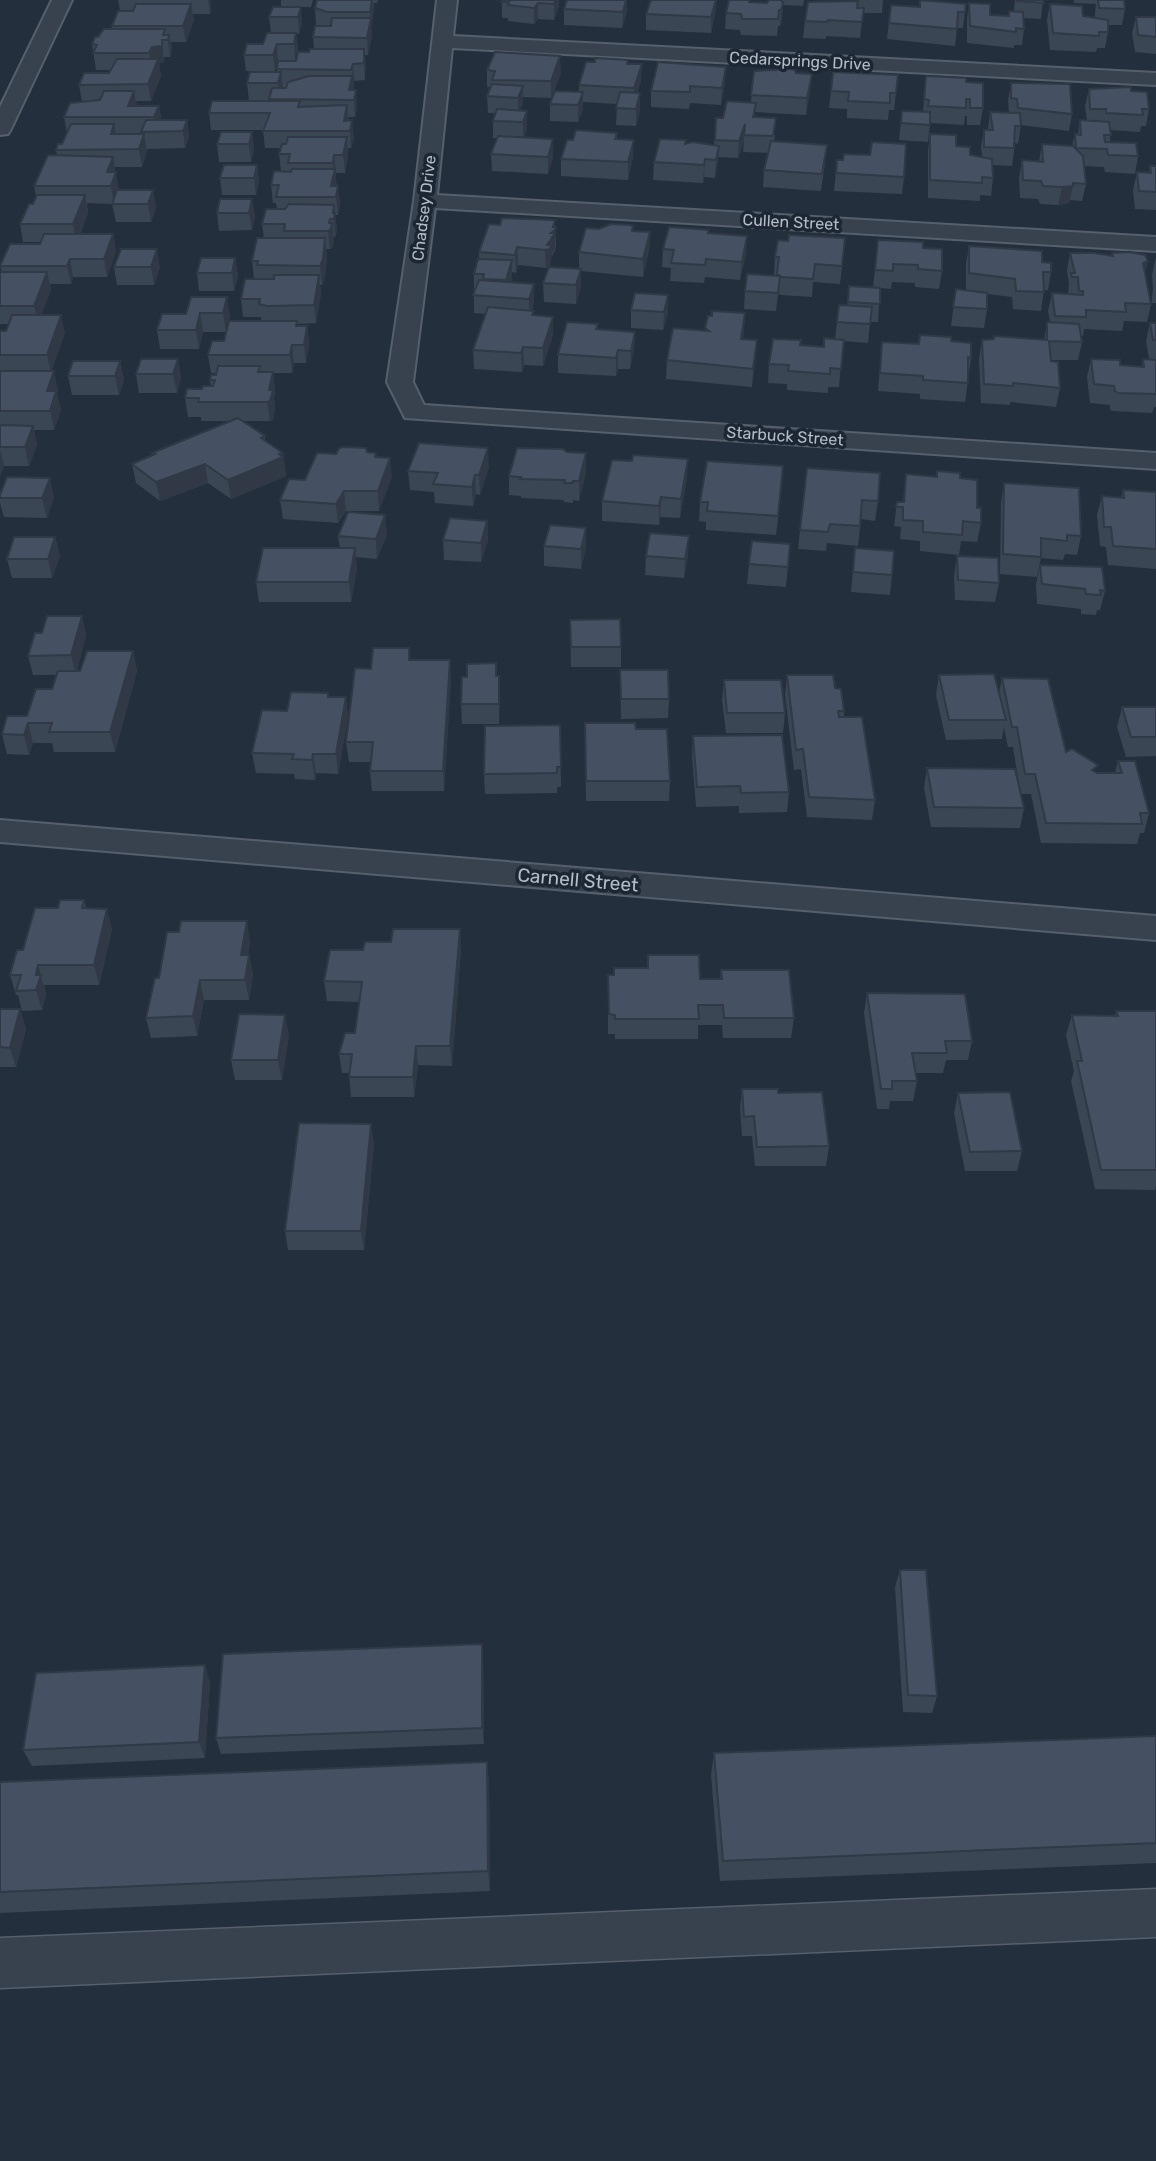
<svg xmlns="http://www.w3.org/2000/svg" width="1156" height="2161" font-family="Rubik,sans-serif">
<rect width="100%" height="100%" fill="#242f3e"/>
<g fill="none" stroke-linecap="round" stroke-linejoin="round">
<defs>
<path id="service" d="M1156,1889V1937L0,1988V1938Z"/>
<g id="minor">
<path d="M52,0H72L11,129L8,134L0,135V107Z"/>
<path d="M437,0H457L453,36L1156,73V85L452,48L437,195L1156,237V251L435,208L413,382L424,405L1156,453V469L405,418L387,382L414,201Z"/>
<path d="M0,820L1156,916V940L0,842Z"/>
</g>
</defs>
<!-- service casing -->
<use href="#service" stroke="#565f6c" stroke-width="3"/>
<!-- minor casing -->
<use href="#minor" stroke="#565f6c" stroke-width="4"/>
<!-- service -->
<use href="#service" fill="#38414e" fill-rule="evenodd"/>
<!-- minor -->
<use href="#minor" fill="#38414e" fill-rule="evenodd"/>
</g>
<!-- wall -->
<g fill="#3b4654">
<path d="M118,0H210L211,8L210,14H193L194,20L186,42H171L172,51L170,57H164V63H159L161,76L151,101H136L137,106H159L161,120H187L189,137L185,148L147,149V151L142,167H114L119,190H153L156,208L151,222H116L112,204L87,203L88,213L80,234H113L116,252L107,277H73L71,284H50L51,290L41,315L65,333L51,371L58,390L57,394L61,410L54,430H34L37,445L29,466H4L0,476V331H6L8,324H0V272H2L0,266L40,244L41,242H23L20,224L33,204L36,197L34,186L57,156L56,150L62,144L67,133L64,117L82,102L79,85L109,73L110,70H96L92,44L98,37L112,29V26L120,11Z"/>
<path d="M281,0H313L311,7H297L302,23L299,34L296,33L298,49L295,60H278L275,71H246L244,55L263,44L271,33L269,17L281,7Z"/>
<path d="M335,0H378L377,3H374V9L371,28L372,35L368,55H365V80L354,81L353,90L357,107L355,117H348L354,138L351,148H348V155L345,173H336L335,175L340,203L338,215H335L337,231L335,237H333V247L330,249H326L327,256L325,277L322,285H320L321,293L316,323L297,324V326H307L309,344L306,363H294L292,373H273L275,391L274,398L275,409L273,420L270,421H243L265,436V441L283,453L286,476L231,499L208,483L160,501L136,483L132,464L153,455L152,453L230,421H201V417H188L185,398L202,389L211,386L210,380L216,373H211L208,355L224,341L261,321V317H243L241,299L254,279L252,261L264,238L262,224L277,209L276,203H273L271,185L289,172L281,171L279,154L281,148H265L263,130H211L209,113L269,101V100H249L247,83L277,72V69L296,61L314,49L313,37L320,26L316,25L315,8Z"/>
<path d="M502,0H559V6L554,20L538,19L534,24L508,21V18H502Z"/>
<path d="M567,0H627V11L622,28L564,25V9Z"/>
<path d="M769,0H804L803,6L783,5L782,20L780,26H778L777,36L741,35L740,30L725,29L726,13L749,2L767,3Z"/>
<path d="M856,0H883L882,13H863L860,38L826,36V39L803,38L805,21Z"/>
<path d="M1015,0H1043L1041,19L1023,18L1024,29L1022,45H1014V48L967,43V19L969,3L990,15L1008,16L1009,11H1014Z"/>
<path d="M1074,0H1124L1125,9L1122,25H1108V32L1105,48H1097L1096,52L1050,50L1047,20L1050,4L1083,16L1095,18V13L1096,4L1074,3Z"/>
<path d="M966,4L963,28H957L955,46L887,39L891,5L920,7Z"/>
<path d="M716,9L711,33L646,30V14Z"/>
<path d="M1136,17H1156V54L1135,52L1132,33Z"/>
<path d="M628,64L641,81L637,93L640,110L636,126L616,125L617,104L583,102V109L578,122L550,121V104L579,92V85Z"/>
<path d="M487,70L561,73L551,98L523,97V103L520,110L527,111V128L524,138L553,139V157L548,174L492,171L491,154L497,138H493V121L495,113H488L487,96L491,87H487Z"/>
<path d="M754,71L812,74L810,91L806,115L755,112V117L775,135L774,141L825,162L821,191L763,187L764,170L768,153L743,152L744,141L738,158L718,157L715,178L704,177L703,183L653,180L654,162L686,140V144L714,145L716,118H723L751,102Z"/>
<path d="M833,72L896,93L894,110H889L888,120L847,118V109L829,108Z"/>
<path d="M926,76L966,82L983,108L980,125H967V116H965L964,125L930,123L928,142L899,140L902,111L923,112Z"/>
<path d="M725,83L721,105L690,103L689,109L651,107V91Z"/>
<path d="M1011,83L1072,114L1069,131L1021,125L1018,144L1015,143L1012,166L993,165V178L991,196L980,195V201L928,198V151L930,134L956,146L970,155L982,157L981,147L984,130H988L990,112L1009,113L1008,100Z"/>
<path d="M1089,89L1131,91L1149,109L1146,126H1141L1140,132L1110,130V142L1138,156L1135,174L1105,172L1104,167L1084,166L1086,184L1082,201L1070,200L1069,203L1058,205L1040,204L1038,199L1020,198L1019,178L1022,160L1039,161L1042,144L1072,146L1075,134H1078L1080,120L1087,121L1085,106Z"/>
<path d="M252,132L254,150L251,162H219L217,144Z"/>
<path d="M617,133V139L633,157L628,180L561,176V159L573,140Z"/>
<path d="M837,160H843L904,177L902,194L834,191Z"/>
<path d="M257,165L259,182L256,195H222L220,178Z"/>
<path d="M1150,166H1156V210L1135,209L1133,190L1137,172L1149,173Z"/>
<path d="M252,199L255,217L252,230L219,231L217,213Z"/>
<path d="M555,227L556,245L555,251L551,258L550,267L579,269V252L633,231L650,232L649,250L643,277L581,271V287L576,304L544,302L543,283L549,267L546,268L518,265L516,273L512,272L511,282L534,302L532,310L534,311V315L553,335L543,366L524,365L522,372L474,369L473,350L486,314L474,313V274L479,259V252Z"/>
<path d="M709,233L746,254L740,280L705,277L704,283L670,281L671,268L662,267L663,249Z"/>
<path d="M845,238L840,284L813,282L812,297L781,295L778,294L776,311L744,309L745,291L777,276L774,275L775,257L788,241Z"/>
<path d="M878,240L923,248L942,271L939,289L915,287V283L892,282L891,289L880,288L878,322H870L868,343L843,341L839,387H828V393L787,390V384L768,383L769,364L800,345L824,347L835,339L839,305H847L849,286L873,288Z"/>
<path d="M969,246L1042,262L1051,272L1048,290H1044L1041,311L1013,309L1012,297L987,294V309L984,328L951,326L956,289L966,290V264Z"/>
<path d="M1070,253L1111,256L1112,253L1145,273L1151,304L1147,322L1124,321L1122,331L1084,329L1083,336H1081L1082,342L1078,360H1051L1060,388L1056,407L1010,402V405L981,403L979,359L982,340H1044L1047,322H1050L1048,311L1052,293L1068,294L1069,284L1067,271Z"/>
<path d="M1156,257V303H1152V297L1153,289L1152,275Z"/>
<path d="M235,258L238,276L234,291H199L197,273Z"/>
<path d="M114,267H160L154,285H117Z"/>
<path d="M668,295V313L663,330L631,328V310Z"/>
<path d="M191,297L230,316L226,332H203L199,349H160L157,330L186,314Z"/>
<path d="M745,313L743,339L757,340L752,387L666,379L667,360L705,331L708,316Z"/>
<path d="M1150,323H1156V359H1149L1146,341Z"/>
<path d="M598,324V329L635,332L634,350L630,369H618L616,376L558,373V354Z"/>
<path d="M920,335L951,341L971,358L965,402L920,399V394L878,391L882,342L918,344Z"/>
<path d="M178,359L181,378L177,393H139L136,374Z"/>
<path d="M1091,359L1120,365L1142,366L1143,359L1156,360V407H1154L1152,413L1114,411L1110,410V405L1090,403L1087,377Z"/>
<path d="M120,361L124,380L119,395H72L68,376Z"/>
<path d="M367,452L377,457L392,477L379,511H346L338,523L283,519L280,500L336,454Z"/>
<path d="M567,452L586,453V472L579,501L573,500V503L564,502V500L521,498V496L509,495V476Z"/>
<path d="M489,467L480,495L476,494L473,506L435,503L434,492L410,490L408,471Z"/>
<path d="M807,468L878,501L875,521L861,519L858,546L827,543L826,551L798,549Z"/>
<path d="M937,471L960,478L977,508L981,523L977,542L961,541L959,555L920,551V541L900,539L901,527L894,526L897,502H903L906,474L937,477Z"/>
<path d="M687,478L680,518L660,517L659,525L602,521V501Z"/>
<path d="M1004,483L1081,536L1077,555L1065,554L1063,560L1041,558L1037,577L1000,574L1001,502Z"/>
<path d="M782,485L776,535L706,530V522L699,521L700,502Z"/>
<path d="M1123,490L1156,492V569L1108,565L1106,547L1100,546L1097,515L1102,496L1121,498Z"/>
<path d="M0,495L54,497L47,518L4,517L0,503Z"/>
<path d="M487,521L488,540L481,562L444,560L443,540Z"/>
<path d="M387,535L377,559L355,557L357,568L351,602H259L256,582L340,548L338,536Z"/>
<path d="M55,537L60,556L52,578H12L7,559Z"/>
<path d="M790,544L786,587L747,584L749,564Z"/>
<path d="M544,546L586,547L581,569L544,566Z"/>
<path d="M855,548L892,575L890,595L851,592Z"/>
<path d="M646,556H688L684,578L645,575Z"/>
<path d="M957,556L999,583L995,602L955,600L954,576Z"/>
<path d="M1040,565L1105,591L1100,610H1097L1096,615L1081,614V609L1037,604L1036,585Z"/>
<path d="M82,616L86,635L77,671H80L133,651L137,671L115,752H54L52,743H33L29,755L7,754L2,734L27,716L52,689L57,675H33L28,656L42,633Z"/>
<path d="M570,620L621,647V667H571Z"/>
<path d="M410,660L451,679L444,791H372L370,771L371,762H349L346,742L371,669Z"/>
<path d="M496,663V676H499V724H462L461,704L467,677Z"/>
<path d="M620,670L669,699L668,718L621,719Z"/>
<path d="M787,675L835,688L844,711V717L875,800L872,820L807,817L801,769L794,770L785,695Z"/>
<path d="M939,675L999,693L1002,678L1066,752L1096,773H1115L1118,761L1149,813L1144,833H1140L1137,844L1041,843L1031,794H1021L1024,808L1020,828L931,827L924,788L927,768L1020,791L1013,747H1008L1004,727L1002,739L946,740L936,695Z"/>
<path d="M724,680L785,713L783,733H726L722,700Z"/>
<path d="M328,693L329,697H346L348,717L338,774L316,773L315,780L295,779L294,774L256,773L252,753L287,711Z"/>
<path d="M1122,707H1156V756L1126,757L1117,727Z"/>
<path d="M585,723L636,729L670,781L669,801H586Z"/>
<path d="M560,725L561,787H557V793L485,794L484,774Z"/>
<path d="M693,736L789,792L787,812L739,813V806L696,807L692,756Z"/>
<path d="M84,900L86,908L112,929L99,985H44L46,995L42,1010L22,1011L18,995H16L10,975L58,908Z"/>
<path d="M460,929L461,949L452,1066L418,1065L414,1097H351L349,1073H342L339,1054L355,1033L359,1002L327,1001L324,981L363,950L391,942Z"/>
<path d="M250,941L248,955H249L253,975L249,1000H204L197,1036L151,1038L146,1018L159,978Z"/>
<path d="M721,970L794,1018L791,1038H723L722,1025H698V1039H615V1034H608V975L700,979H720Z"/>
<path d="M867,993L972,1041L968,1060H946L943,1073H915L917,1081L913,1101H890L889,1109H877L864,1013Z"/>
<path d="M0,1009H20L26,1029L16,1067H0Z"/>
<path d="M1116,1011H1156V1186L1155,1190L1095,1189L1071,1081L1074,1071L1066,1035L1072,1015L1115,1016Z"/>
<path d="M289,1035L282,1080H235L231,1060Z"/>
<path d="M742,1089L778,1093L829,1146L826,1166H755L752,1136H742L740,1108Z"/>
<path d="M958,1093L1022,1151L1017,1171H965L954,1113Z"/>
<path d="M374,1143L364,1250H288L285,1231Z"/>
<path d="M900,1570L937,1696L932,1713L903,1712L895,1587Z"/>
<path d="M483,1661L484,1744L221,1754L216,1738Z"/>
<path d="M210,1682L205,1758L32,1766L23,1750Z"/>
<path d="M1156,1736V1863L720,1881L711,1775L714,1753Z"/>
<path d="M487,1762L489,1784L490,1891L0,1913V1782Z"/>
</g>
<!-- shaded-wall -->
<g fill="#303945">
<path d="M208,0H210L211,8L210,14Z"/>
<path d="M372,0H373L374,9L371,28L370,12Z"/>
<path d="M555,0H559V6L554,20V4Z"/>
<path d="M626,0H627V11L622,28L623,12Z"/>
<path d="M716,0H717L716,9L711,33V17Z"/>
<path d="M538,3V19L534,24V8Z"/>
<path d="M783,3L782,20L780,26L781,10Z"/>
<path d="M191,4L194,20L186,42L183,26Z"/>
<path d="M301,7L302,23L299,34L298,17Z"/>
<path d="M371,18L372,35L368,55L367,38Z"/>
<path d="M296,33L298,49L295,60L294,44Z"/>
<path d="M169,35L172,51L170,57L168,40Z"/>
<path d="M162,40L164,63H159L161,76L151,101L148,84L152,70L149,53L152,47Z"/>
<path d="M277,44L278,60L275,71L273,55Z"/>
<path d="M364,49L366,65L365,80L364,63Z"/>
<path d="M560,56L561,73L551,98V81Z"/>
<path d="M353,64L354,81L353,93L349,90L352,77Z"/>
<path d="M642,64L641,81L634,104V88Z"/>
<path d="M726,67L725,83L721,105L722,88Z"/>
<path d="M281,72L283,89L280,100L278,83Z"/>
<path d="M812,74L810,91L806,115L807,98Z"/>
<path d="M523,86V103L518,115V98Z"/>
<path d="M356,90L357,107L355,117L354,100Z"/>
<path d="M134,91L137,108L128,106Z"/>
<path d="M583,92V109L578,122V105Z"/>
<path d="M640,93V110L636,126V109Z"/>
<path d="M347,105L348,122L344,121Z"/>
<path d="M159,106L162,123L157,131L154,117Z"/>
<path d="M527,111V128L523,139V122Z"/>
<path d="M187,120L189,137L185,148L183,131Z"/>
<path d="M352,120L354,138L351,148L350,131Z"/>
<path d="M114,124L117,141L114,151L111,134Z"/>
<path d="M745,124L744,141L738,158L739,141Z"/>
<path d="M252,132L254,150L251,162L249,144Z"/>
<path d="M144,134L147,151L142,167L139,149Z"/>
<path d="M347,137L348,155L345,173L343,155Z"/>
<path d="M553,139V157L548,174V157Z"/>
<path d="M634,140L633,157L628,180V162Z"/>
<path d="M719,146L718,163L715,178L716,160Z"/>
<path d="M334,155L336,173V187L331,186L334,174L333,163Z"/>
<path d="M113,157L119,190L114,204L111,186L107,172Z"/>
<path d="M705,159L704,177L703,183L704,165Z"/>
<path d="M257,165L259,182L256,195L254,178Z"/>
<path d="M338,186L340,203L338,215L336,197Z"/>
<path d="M1073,186L1069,203L1058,205L1062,187Z"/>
<path d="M153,190L156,208L151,222L148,204Z"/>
<path d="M85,195L88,213L76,242L73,224Z"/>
<path d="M252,199L255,217L252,230L249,213Z"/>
<path d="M334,205L337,231L335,237L333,213Z"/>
<path d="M330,219L331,228L332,223L334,241L333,247L330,249L328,231Z"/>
<path d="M555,220V248L551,258L550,267L546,268L545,250Z"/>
<path d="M650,232L649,250L643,277V259Z"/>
<path d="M113,234L116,252L107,277L104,259Z"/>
<path d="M747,236L746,254L740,280L742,262Z"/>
<path d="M325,238L327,256L325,277L322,285L320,266Z"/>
<path d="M517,247L518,265L516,273L515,255Z"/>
<path d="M157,249L160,267L154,285L151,267Z"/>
<path d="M235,258L238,276L234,291L232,273Z"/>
<path d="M70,259L73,277L71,284L67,266Z"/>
<path d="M512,260V279L507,299L506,280Z"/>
<path d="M1148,261L1144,279L1143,263Z"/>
<path d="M581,269V287L576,304V285Z"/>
<path d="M47,272L51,290L38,324L34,306Z"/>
<path d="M319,275L321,293L316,323L314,305Z"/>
<path d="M534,284V302L529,317V299Z"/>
<path d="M668,295V313L663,330L664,312Z"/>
<path d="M227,297L230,316L226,332L223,313Z"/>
<path d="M200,313L203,332L199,349L196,330Z"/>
<path d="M745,313L744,332L740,357L741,339Z"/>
<path d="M61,315L65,333L51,373L47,355Z"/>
<path d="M553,317V335L543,366V348Z"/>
<path d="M307,326L309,344L306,363L304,345Z"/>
<path d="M635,332L634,350L630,369L631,351Z"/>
<path d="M757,340L756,358L752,387L753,369Z"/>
<path d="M292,345L294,363L292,373L290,355Z"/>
<path d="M523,347L524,365L522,372L521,353Z"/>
<path d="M618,350V369L616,376V358Z"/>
<path d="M178,359L181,378L177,393L173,374Z"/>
<path d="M120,361L124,380L119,395L115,376Z"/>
<path d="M54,371L58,390L57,394L61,410L54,430L47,391Z"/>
<path d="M273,372L275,391L274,398L275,409L273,420L270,421L267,402Z"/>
<path d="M33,426L37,445L29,466L25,447Z"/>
<path d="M488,448L489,467L480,495L479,475Z"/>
<path d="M0,449L4,466L0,476Z"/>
<path d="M283,453L286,476L231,499L228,480Z"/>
<path d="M586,453V472L579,501V481Z"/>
<path d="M390,458L392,477L379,511L378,491Z"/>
<path d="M688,459L687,478L680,518L681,499Z"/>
<path d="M205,464L208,483L160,501L156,482Z"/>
<path d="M475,475L476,494L473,506L472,487Z"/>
<path d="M50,478L54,497L47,518L42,498Z"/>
<path d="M344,491L346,511L338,523L336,504Z"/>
<path d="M661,497L660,517L659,525V506Z"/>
<path d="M385,515L387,535L377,559L376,539Z"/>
<path d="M487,521L488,540L481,562V543Z"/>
<path d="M586,528V547L581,569V549Z"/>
<path d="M689,536L688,556L684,578L685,559Z"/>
<path d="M55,537L60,556L52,578L48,559Z"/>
<path d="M355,548L357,568L351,602L349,582Z"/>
<path d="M82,616L86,635L76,675L71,655Z"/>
<path d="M133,651L137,671L115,752L110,732Z"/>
<path d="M450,660L451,679L444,791L443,771Z"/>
<path d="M499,676L500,696L499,724Z"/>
<path d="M346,697L348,717L338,774L336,754Z"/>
<path d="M28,723L33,743L29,755L24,735Z"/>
<path d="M313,754L316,773L315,780L312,760Z"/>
<path d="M107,909L112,929L99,985L94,965Z"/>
<path d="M247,921L250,941L245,975L241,955Z"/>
<path d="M460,929L461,949L452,1066L450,1046Z"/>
<path d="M249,955L253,975L249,1000L245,980Z"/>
<path d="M38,965L46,995L42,1010L36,990V975Z"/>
<path d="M200,980L204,1000L197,1036L193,1016Z"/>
<path d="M20,1009L26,1029L16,1067L10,1048Z"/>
<path d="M285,1015L289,1035L282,1080L278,1060Z"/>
<path d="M416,1046L418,1065L414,1097L413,1077Z"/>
<path d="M371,1124L374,1143L364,1250L361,1231Z"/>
<path d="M482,1644L483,1661L484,1744L482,1728Z"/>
<path d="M205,1665L210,1682L205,1758L199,1742Z"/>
<path d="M487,1762L489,1784L490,1891L488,1871Z"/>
</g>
<!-- building -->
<g fill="#455162" stroke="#303945" stroke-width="2">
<path d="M317,0H372L370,12H327L315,8Z"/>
<path d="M502,0H555L554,4L538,3L534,8L508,5L509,2H501Z"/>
<path d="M567,0H626L623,12L564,9Z"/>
<path d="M651,0H716L711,17L646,14Z"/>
<path d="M729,0H749V2L767,3L769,0H781L783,3L781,10H779L778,19H742L741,14L726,13Z"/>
<path d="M920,0L966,4L965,12H958L957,29L889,23L891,5L920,7Z"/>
<path d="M1017,0H1043L1044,3L1017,1Z"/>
<path d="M1098,0H1124L1125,9L1099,8Z"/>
<path d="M858,1L857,8H864L862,22L828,20L827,22L805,21L808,2Z"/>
<path d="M969,3L990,4V15L1009,16V11L1023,12L1024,29L1016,28V32L970,26Z"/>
<path d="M136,4H191L183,26H112L118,11H133Z"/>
<path d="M1050,4L1082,6L1083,16L1108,20V32H1099V36L1053,33Z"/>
<path d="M273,7H301L298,17H269Z"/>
<path d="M1136,17H1156V37L1138,35Z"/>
<path d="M332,18H371L367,38L313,37L315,26H331Z"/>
<path d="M104,29H165L163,35H169L168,40H162V46L152,47L149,53H93L97,45L92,44L95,37H98Z"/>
<path d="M267,33H296L294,44H277L273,55H244L247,44H263Z"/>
<path d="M310,49H364V63L353,64L351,70L277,69L278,61H296L298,52H309Z"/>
<path d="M495,52L560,56L551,81L492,80L495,71L487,70Z"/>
<path d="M595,58L628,60L627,64H642L634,88L579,85L586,62H595Z"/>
<path d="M117,59H158L148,84L79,85L84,73H109Z"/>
<path d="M658,62L726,67L722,88L690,86V92L651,91Z"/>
<path d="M794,69L796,73L812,74L807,98L751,95L754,71Z"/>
<path d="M250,72H281L278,83H247Z"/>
<path d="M833,72L898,75L896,93H890V103L848,101L849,92L831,91Z"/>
<path d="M309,76H352L349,90H356L354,100L269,99L272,88H286L288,82Z"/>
<path d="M926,76L966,78V82L983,83V108H970V99H966V108L928,106L929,100L924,99Z"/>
<path d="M1011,83L1070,84L1072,114L1018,108L1017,99L1011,98Z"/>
<path d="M492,84L523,86L518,98L487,96Z"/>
<path d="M1131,87V91L1147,92L1149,109H1142L1143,115L1106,113V109H1090L1089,89Z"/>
<path d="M104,91H134L128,106H159L154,117H64L70,103L100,100Z"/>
<path d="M555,91L583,92L578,105L550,104Z"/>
<path d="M620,92L640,93L636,109L616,108Z"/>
<path d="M212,101H300L298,107L347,105L344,121L352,120L350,131H263L270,113H209Z"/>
<path d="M727,101L756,103L753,117L776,118L773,136L744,135L745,124L739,141L715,140L716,118H723Z"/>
<path d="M497,109L527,111L523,122L493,121Z"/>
<path d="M902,111L930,112V125L901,123Z"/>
<path d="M990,112L1020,113L1021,126H1015L1014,148L984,147V130H993Z"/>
<path d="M146,120H187L183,131L141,132Z"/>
<path d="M1080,120L1109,122L1111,135H1104L1105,142L1136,143L1138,156L1108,155L1107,149L1076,148L1075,134L1081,135Z"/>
<path d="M71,124H114L111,134H144L139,149L56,150L58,144H62Z"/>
<path d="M576,130L617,133L615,139L634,140L628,162L561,159L567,140H573Z"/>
<path d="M221,132H252L249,144H217Z"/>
<path d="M930,134L956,135V146L970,147V155L992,159L993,178L982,177V183L930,180Z"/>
<path d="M498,136L553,139L548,157L491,154Z"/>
<path d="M288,137H347L343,155H334L333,163H288L290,154H279L282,144H286Z"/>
<path d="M660,139L686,140L685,144L693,142L719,146L716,160L705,159L704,165L654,162Z"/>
<path d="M771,141L827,145L822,174L764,170Z"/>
<path d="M872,142L906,144L904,177L836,173L837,160H843L844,154L870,155Z"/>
<path d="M1042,144L1073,146L1083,156L1086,184L1073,183V186L1062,187L1043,186L1041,181L1023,180L1022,160L1043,162Z"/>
<path d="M48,155L113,157L107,172H116L111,186H34Z"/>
<path d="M224,165H257L254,178H220Z"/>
<path d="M1150,166H1156V192L1139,191L1137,172L1151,173Z"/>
<path d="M292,169H335L331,186H338L336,197H276L279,185H271L274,171L291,172Z"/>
<path d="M117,190H153L148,204H112Z"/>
<path d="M37,195H85L73,224H20L29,204H33Z"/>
<path d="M220,199H252L249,213H217Z"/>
<path d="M289,204L334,205L333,213H335L334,219H330L329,223H332L331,229L328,231H284L285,224H262L266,209H285Z"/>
<path d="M502,218L555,220L553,227H556L555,230L551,233H555L547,245H551L550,249L545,250L517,247L515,255L479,252L489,224L500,225Z"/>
<path d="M611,224L630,225L633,226L632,231L650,232L643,259L579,252L586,228L599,229Z"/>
<path d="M669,227L709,230L708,233L747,236L742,262L706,259L705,265L671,263L674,250L663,249Z"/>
<path d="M44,234H113L104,259H70L67,266H0L10,244H40Z"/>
<path d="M789,235L845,238L842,266L815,264L813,279L782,277L777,274L779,257H775L778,240L788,241Z"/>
<path d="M257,238H325L323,259L320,266L257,265L258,261H252Z"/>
<path d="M878,240L923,242V248L942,249V271L918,269V265L893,264V271L875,270Z"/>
<path d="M969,246L1042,251V262L1051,263V272H1043L1044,292L1016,291L1015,279L969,273Z"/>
<path d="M121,249H157L151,267H114Z"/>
<path d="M1129,252L1145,255L1148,261L1143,263L1151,304L1125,303L1126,312L1086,310V317L1055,316L1052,293L1083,295V291H1079L1078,277H1072L1071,273H1075L1070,253H1094L1113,256L1112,253Z"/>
<path d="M201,258H235L232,273H197Z"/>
<path d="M478,259L512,260L506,280L483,279L484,274H474Z"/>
<path d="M549,267L581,269L576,285L543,283Z"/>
<path d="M0,272H47L34,306H0Z"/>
<path d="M747,274L780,276L778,293L745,291Z"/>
<path d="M274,275H319L314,305L267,306L259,304L260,299H241L245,279H274Z"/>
<path d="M479,280L534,284L529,299L473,295Z"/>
<path d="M849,286L880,288V304L848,302Z"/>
<path d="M956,289L987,293V309L953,307Z"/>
<path d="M635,293L668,295L664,312L631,310Z"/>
<path d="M191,297H227L223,313H200L196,330H157L162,314H186Z"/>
<path d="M839,305L872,307L870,324L837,322Z"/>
<path d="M488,307L534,311L532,315L553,317L543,348L523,347L521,353L473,350Z"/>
<path d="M712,311L745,313L741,339L757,340L753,369L667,360L673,328L709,331L705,328L708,316H712Z"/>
<path d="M12,315H61L47,355H0V331H6Z"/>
<path d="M229,321H297L296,326H307L304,345H292L290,355H208L212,341H224Z"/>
<path d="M567,322L598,324L596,329L635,332L631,351L618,350L616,358L558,354Z"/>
<path d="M1047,322L1079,324L1082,342L1049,341L1051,361L1058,362L1060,388L1013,383V386L984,384L982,340L994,339V336L1047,340Z"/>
<path d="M1150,323H1156V340H1153Z"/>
<path d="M920,335L951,337V341L971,343V358L968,357V383L923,380V376L880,373L882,342L919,344Z"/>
<path d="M824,338L844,340L841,369L830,368V374L788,371L789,365L769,364L773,339L801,340L800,345L824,347Z"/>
<path d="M141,359H178L173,374H136Z"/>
<path d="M1091,359L1120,360V365L1144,367L1143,359L1156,360V394L1118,393L1115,391L1114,386L1094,384Z"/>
<path d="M73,361H120L115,376H68Z"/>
<path d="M218,366H260L258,372H273L269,390H273L270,401L267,402H198L199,398H185L187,389H202L203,386H213L215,380H210L211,375H216Z"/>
<path d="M0,371H54L47,391H56L50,411H0Z"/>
<path d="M238,418L265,436L261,438L283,453L279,454L283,457L228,480L205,464L156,482L132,464L155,454L152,453Z"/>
<path d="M0,425L33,426L25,447H0Z"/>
<path d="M419,443L488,448L479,475H475L472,487L433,484L438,473L408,471Z"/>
<path d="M344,447L366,448L367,452L376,453L375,457L390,458L378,491H344L336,504L280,500L289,479L305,480L317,453L336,454L339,448Z"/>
<path d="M517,448L563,449L567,452L586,453L579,481H573V483H564L565,480L520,479L521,477L509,476Z"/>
<path d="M633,455L688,459L681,499L661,497L659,506L602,501L612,460L632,461Z"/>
<path d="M707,461L783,466L778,516L707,511L708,502H700Z"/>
<path d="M807,468L880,473L878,501L862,500L860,526L830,524L828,532L800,530Z"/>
<path d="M937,471L960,473V478L977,480V508H981V523L963,521L962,535L923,532V521L903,520V507H896L897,502H904L906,474L937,477Z"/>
<path d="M7,477L50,478L42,498H0V495Z"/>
<path d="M1004,483L1079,488L1081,536L1067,535V541L1041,538V557L1003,554Z"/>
<path d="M1123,490L1156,492V549L1113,546L1111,527H1104L1102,496L1124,498Z"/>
<path d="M348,512L385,515L376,539L338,536Z"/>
<path d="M450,518L487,521L481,543L443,540Z"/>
<path d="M550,525L586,528L581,549L544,546Z"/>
<path d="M650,533L689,536L685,559L646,556Z"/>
<path d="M14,537H55L48,559H7Z"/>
<path d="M752,541L790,544L788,567L749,564Z"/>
<path d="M263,548H355L349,582H256Z"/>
<path d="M855,548L894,551L892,575L853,572Z"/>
<path d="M957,556L998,558L999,583L958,580Z"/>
<path d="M1040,565L1102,567L1105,591L1100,590L1101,595L1086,594L1085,589L1042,584Z"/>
<path d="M47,616H82L71,655L28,656L35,633H42Z"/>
<path d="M620,619L621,647H571L570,620Z"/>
<path d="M373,648H409V660H450L443,771H370L373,742H346L355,668L371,669Z"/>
<path d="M87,651H133L110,732H49L52,723H28L24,735L2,734L7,716H27L36,689H52L58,671H80Z"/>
<path d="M496,663V676H499V704H461L462,677H467V664Z"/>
<path d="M620,670H668L669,699H621Z"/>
<path d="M994,674L1006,720H949L939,675Z"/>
<path d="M787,675H833L835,688L841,689L844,711H838L839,717H862L875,800L809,797L803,749L796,750Z"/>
<path d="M1002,678L1048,679L1066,752L1072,749L1098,765L1092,770L1097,773H1122L1118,761H1135L1149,813H1140L1142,824L1046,823L1035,774H1025L1017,727H1012Z"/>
<path d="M724,680H781L785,713H727Z"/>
<path d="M291,692L328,693V697H346L336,754H313L312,760L292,759L294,754L252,753L262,710L287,711Z"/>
<path d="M1122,707H1156V737H1131Z"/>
<path d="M585,723H635L636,729H667L670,781H586Z"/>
<path d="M560,725L561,767H557V773L484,774L485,726Z"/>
<path d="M782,735L789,792L741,793L740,786L697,787L693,736Z"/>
<path d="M927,768L1015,769L1024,808L934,807Z"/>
<path d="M60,900H84L82,908L107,909L94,965H38L36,975H41L36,990L16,991L21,975H10L17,950H23L35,908H58Z"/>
<path d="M181,921H247L241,955H249L245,980H200L193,1016L146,1018L155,978H159L167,932H179Z"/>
<path d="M393,929H460L450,1046H416L413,1077H349L352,1054H339L345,1033H355L362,982L324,981L330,950H363L365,942H391Z"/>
<path d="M648,955H699L700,979H722L721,970H789L794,1018H724L723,1005H698L699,1019H615V1015L609,1014L608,975H614V968H648Z"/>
<path d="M867,993L965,994L972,1041H945L947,1053H912L917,1081H892V1089H881Z"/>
<path d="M0,1009H20L10,1048L0,1047Z"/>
<path d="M1116,1011H1156V1170H1101L1077,1061H1082L1072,1015L1118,1016Z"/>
<path d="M239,1014L285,1015L278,1060H231Z"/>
<path d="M742,1089H778V1093L822,1092L829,1146L757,1147L754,1116L744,1117Z"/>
<path d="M1010,1092L1022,1151L970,1152L958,1093Z"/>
<path d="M299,1123L371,1124L361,1231H285Z"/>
<path d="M900,1570H926L937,1696L908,1695Z"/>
<path d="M482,1644V1728L216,1738L223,1654Z"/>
<path d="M205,1665L199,1742L23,1750L36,1673Z"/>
<path d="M1156,1736V1843L723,1861L714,1753Z"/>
<path d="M487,1762L488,1871L0,1892V1782Z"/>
</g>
<g text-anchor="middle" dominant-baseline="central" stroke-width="7" stroke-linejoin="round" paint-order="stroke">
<!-- far-street labels -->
<g font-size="16" fill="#b4bcc9" stroke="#1d2633">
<text transform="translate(800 61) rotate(3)">Cedarsprings Drive</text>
<text transform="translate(424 208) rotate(-83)">Chadsey Drive</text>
<text transform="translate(791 222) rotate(3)">Cullen Street</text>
<text transform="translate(785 436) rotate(4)">Starbuck Street</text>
</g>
<!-- street labels -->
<g font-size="19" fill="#b4bcc9" stroke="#1d2633">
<text transform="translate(578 880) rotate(5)">Carnell Street</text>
</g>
</g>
</svg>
